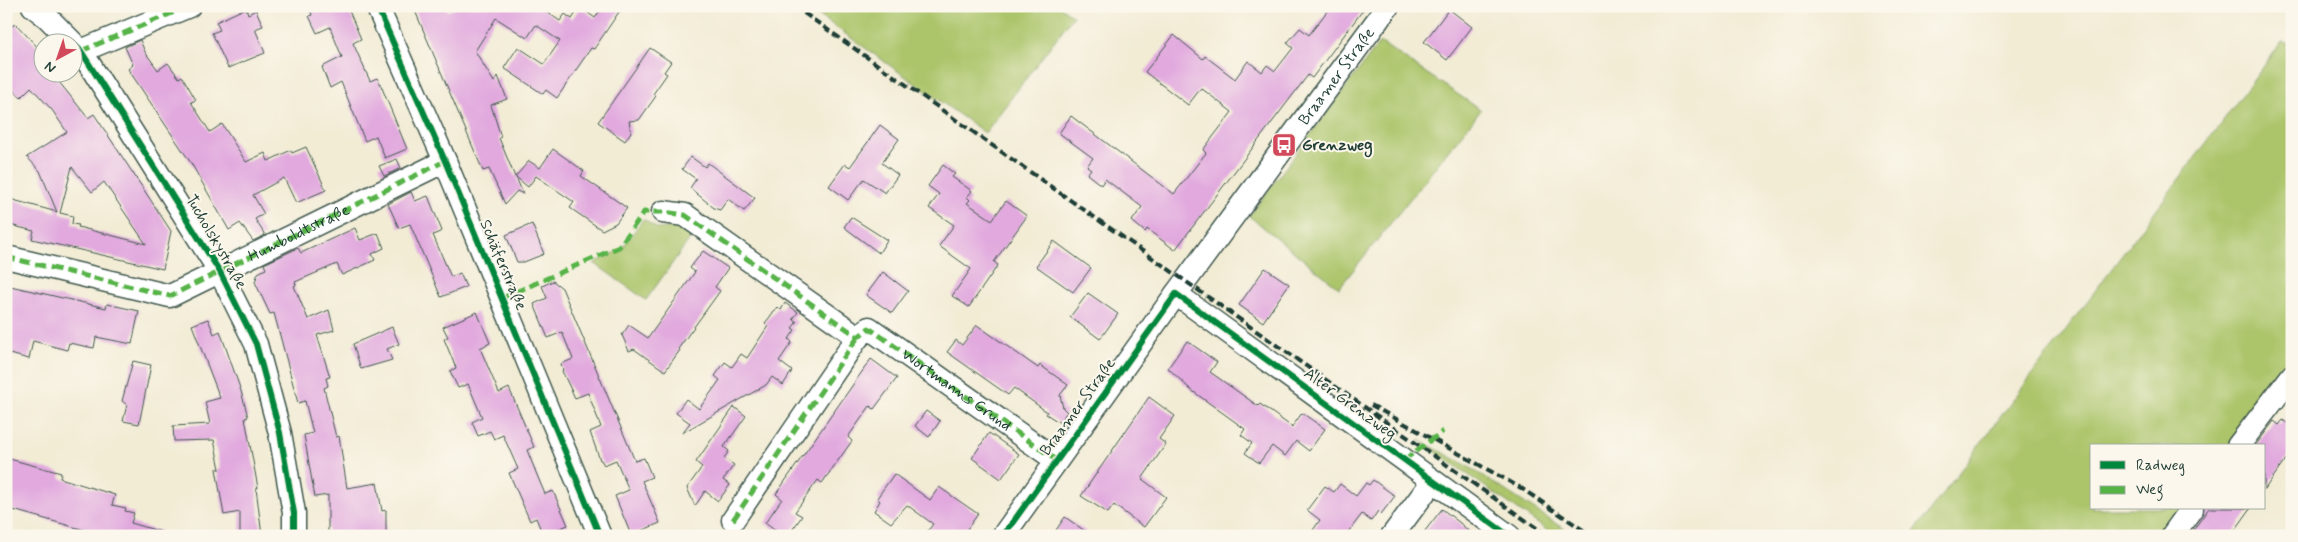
<svg xmlns="http://www.w3.org/2000/svg" width="2298" height="542" font-family="Mynerve,sans-serif">
<rect width="100%" height="100%" fill="#fbf7ec"/>
<filter id="ink" filterUnits="userSpaceOnUse"><feTurbulence type="fractalNoise" baseFrequency=".02" numOctaves="2"/><feDisplacementMap in="SourceGraphic" scale="10" xChannelSelector="R" yChannelSelector="G"/><feConvolveMatrix kernelMatrix="1 2 1 2 8 2 1 2 1" color-interpolation-filters="sRGB"/></filter>
<filter id="wash" filterUnits="userSpaceOnUse"><feTurbulence type="fractalNoise" baseFrequency=".0096" numOctaves="4" result="noise"/><feDisplacementMap in="SourceGraphic" scale="20" xChannelSelector="R" yChannelSelector="G"/><feGaussianBlur stdDeviation="1.12" result="paint"/><feColorMatrix in="noise" values="0 0 0 0 0 0 0 0 0 0 0 0 0 0 0 0 0 1.4 0 .05"/><feComposite in="paint" operator="in"/></filter>
<g filter="url(#wash)">
<rect width="100%" height="100%" fill="#f2ecd5"/>
<!-- green -->
<g fill="#acc56a" stroke="#66814f">
<path d="M806,6H1059L1073,16L985,133Z"/>
<path d="M1380,42L1481,110L1339,288L1249,216Z"/>
<path d="M2282,42L2292,44V368L2233,446H2092V508H2187L2167,536H1911Z"/>
<path d="M643,219L658,229L680,226L694,233L646,300L594,263L621,250Z"/>
<path d="M1419,440L1466,465L1575,536H1555Z"/>
</g>
<g id="blocks">
<!-- building -->
<g fill="#e1a9de" fill-rule="evenodd">
<path d="M309,6H347L361,39L353,43L370,81L377,78L380,83L407,149L385,158L376,136L365,141L341,82L330,88L322,67L342,57L330,27L317,33L309,16L312,15Z"/>
<path d="M413,6H446L448,11L460,6H538L560,21L565,14L572,19L580,7L595,18L603,6H623L594,49L591,48L557,98L546,90L543,94L504,68L518,47L544,64L560,41L536,25L527,38L496,18L475,51L494,82L498,76L507,99L491,105L501,137L499,138L515,177L529,161L540,168L553,149L584,171L581,176L627,208L616,223L602,230L570,208L574,202L536,176L528,187L516,177L523,194L517,191L505,204L489,169L483,171Z"/>
<path d="M1331,6H1366L1312,78L1308,75L1175,250L1147,229L1145,232L1132,221L1142,207L1105,179L1101,185L1087,174L1091,169L1087,166L1093,158L1059,133L1071,116L1174,194L1206,153L1203,150L1232,112L1201,88L1188,105L1145,72L1174,35L1203,59L1205,56L1235,79L1248,61L1262,72L1267,65L1275,71L1293,48L1287,43L1300,28L1309,35Z"/>
<path d="M246,8L248,14L256,10L263,26L255,29L265,53L228,68L212,33L220,30L216,22Z"/>
<path d="M1449,9L1472,27L1447,60L1424,42Z"/>
<path d="M6,20L13,26L15,23L42,52V72H51L88,118L94,114L171,231L163,269L32,239L34,231L6,224V198L57,212L40,171L27,157L67,132L52,110L31,87L21,97L6,84ZM72,167L92,192L104,182L146,244L78,227L79,225L72,224L73,216L60,213Z"/>
<path d="M140,40L145,52L158,70L168,63L179,78L182,76L196,100L191,102L210,132L222,124L246,162L265,153L268,161L291,150L292,153L306,147L326,190L296,203L284,178L253,195L264,214L255,219L265,235L253,241L240,223L229,230L191,163L128,69L133,65L125,47Z"/>
<path d="M650,48L671,62L664,72L667,74L653,94L656,96L639,120L629,121L631,132L625,141L598,122Z"/>
<path d="M880,125L899,139L882,163L898,175L885,193L864,179L848,200L829,186L845,164L850,167Z"/>
<path d="M691,157L705,167L708,163L755,198L744,211L728,199L720,210L714,208L690,188L696,179L682,169Z"/>
<path d="M397,159L401,168L384,176L379,166Z"/>
<path d="M943,165L955,174L952,177L972,191L967,197L970,200L967,203L992,220L1006,201L1027,216L994,262L998,265L969,307L952,296L971,269L939,246L954,225L929,208L939,194L928,186Z"/>
<path d="M411,192L415,201L428,196L442,231L433,235L451,277L460,273L466,287L441,297L410,224L399,228L388,204Z"/>
<path d="M851,217L887,240L879,253L844,227Z"/>
<path d="M532,224L544,254L524,262H517L506,235Z"/>
<path d="M355,228L360,240L378,233L384,248L372,254L375,260L342,275L337,264L295,282L296,285L294,286L308,319L329,310L334,330L317,335L330,377L326,378L328,386L324,388L336,437L339,436L347,488L377,483L382,511L386,510V536H328V495L315,497L312,481L304,435L313,433L305,401L298,403L274,313L270,314L255,282L258,273L266,269L264,264L298,248L301,253Z"/>
<path d="M1054,241L1091,268L1073,292L1036,266Z"/>
<path d="M703,251L728,268L715,287L720,291L678,349L680,350L665,371L634,349L629,351L622,335L629,325L648,338L695,272L690,268Z"/>
<path d="M1265,268L1289,284L1263,322L1239,305Z"/>
<path d="M883,272L908,291L892,313L866,295Z"/>
<path d="M553,281L562,288L635,461L644,458L652,477L642,481L660,523L631,535L615,496L629,490L616,460L604,465L601,460H600L590,432L601,427L588,393L575,398L562,371L563,370L561,364L573,359L562,332L548,338L534,304L547,298L542,286Z"/>
<path d="M6,285L106,308L107,304L139,311L132,344L96,337L94,348L69,343L67,350L33,341L29,359L6,353Z"/>
<path d="M1088,293L1118,314L1100,339L1070,317Z"/>
<path d="M785,303L798,312L793,319L797,322L792,328L795,330L789,339L792,342L779,361L792,371L783,385L772,377L766,385L682,433L690,423L676,413L686,399L699,409L720,380L715,376L725,362L732,367L741,354L747,358L768,326L765,323L778,307L781,310Z"/>
<path d="M477,312L490,343L480,348L499,393L509,388L534,447L527,450L539,480L545,494L553,491L568,525L543,535L536,518L530,521L509,473L518,469L503,435L494,439L490,431L478,436L472,422L482,417L468,384L458,388L450,371L456,368L444,339L448,337L443,327Z"/>
<path d="M208,319L214,334L220,331L241,391L248,417L245,418L258,488H256L262,536H240V512L224,515L216,469H220L214,440L174,441L173,426L210,424L205,402L220,398L192,325Z"/>
<path d="M977,325L1038,368L1040,365L1068,385L1060,395L1063,408L1067,412L1064,416L1065,426L1046,414L1047,412L1014,388L1008,395L947,352L956,340L962,345Z"/>
<path d="M392,327L399,344L387,349L392,360L361,369L353,344Z"/>
<path d="M1187,341L1217,362L1210,372L1258,406L1260,404L1292,427L1302,413L1325,429L1309,451L1296,441L1285,456L1272,446L1259,463L1245,453L1252,443L1241,435L1245,429L1191,390L1168,368Z"/>
<path d="M871,359L897,378L874,409L870,406L848,437L852,441L822,483L818,480L795,512L802,516L788,536H783L765,523L782,499L776,494Z"/>
<path d="M133,361L151,365L139,424L123,421L127,405L122,401Z"/>
<path d="M1149,397L1175,416L1159,439L1166,444L1142,479L1166,497L1144,527L1114,505L1108,513L1081,496Z"/>
<path d="M734,407L746,416L724,447L729,451L724,458L734,465L723,480L730,485L718,501L705,491L695,506L687,488L702,467L696,462Z"/>
<path d="M926,411L940,421L929,437L915,426Z"/>
<path d="M2283,420L2292,427V451L2264,490V446H2255L2274,421L2279,425Z"/>
<path d="M989,433L1019,454L1001,479L972,458Z"/>
<path d="M6,458L61,473L60,478L115,495L112,505L126,508L125,511L134,513L131,523L162,532L161,536H106L6,508Z"/>
<path d="M894,474L930,500L939,487L978,514L962,536H924L933,524L907,505L891,523L874,511L880,501L877,498Z"/>
<path d="M1373,480L1395,496L1381,514L1378,511L1371,521L1362,514L1345,536H1309L1320,520L1307,510L1325,486L1334,492L1340,484L1356,496L1366,483L1369,485Z"/>
<path d="M2209,508H2251L2231,536H2189Z"/>
<path d="M1442,509L1460,523L1474,536H1421Z"/>
<path d="M1065,517L1092,536H1052Z"/>
</g>
</g>
</g>
<g filter="url(#ink)">
<use href="#blocks" fill-opacity="0" stroke="#3f574c" stroke-width="1"/>
<g fill="none" stroke-linecap="round" stroke-linejoin="round">
<defs>
<g id="minor">
<path d="M33,6L47,17L72,42"/>
<path d="M377,6L445,161L600,536"/>
<path d="M72,43L81,51L220,272L256,344L280,433L294,513V536"/>
<path d="M81,51L189,6"/>
<path d="M663,212L685,215L858,337L869,328L1056,460"/>
<path id="s1" d="M6,257L170,296L445,161"/>
<path d="M1176,294L1509,536"/>
<path d="M2238,446L2292,376"/>
<path d="M733,520L858,337"/>
<path id="s2" d="M1003,536L1176,294L1388,6"/>
<path d="M1392,536L1433,481"/>
<path d="M2172,536L2192,508"/>
</g>
</defs>
<!-- minor casing -->
<use href="#minor" stroke="#3f574c" stroke-width="25"/>
<!-- minor -->
<use href="#minor" stroke="#fff" stroke-width="22"/>
<!-- rail -->
<g stroke="#1f3d34" stroke-width="4" stroke-dasharray="8 4" stroke-linecap="butt">
<path d="M794,6L1548,536"/>
<path d="M1371,405L1521,488L1592,536"/>
</g>
<!-- quiet -->
<g stroke="#55b346" stroke-width="5" stroke-dasharray="10 5" stroke-linecap="butt">
<path d="M81,51L189,6"/>
<path d="M6,257L170,296L445,161"/>
<path id="s3" d="M502,298L619,247L644,212H663L685,215L858,337L869,328L1056,460"/>
<path d="M1404,460L1443,431"/>
<path d="M733,520L858,337"/>
</g>
<defs>
<g id="cycleway">
<path d="M377,6L445,161L600,536"/>
<path d="M72,43L81,51L220,272L256,344L280,433L294,513V536"/>
<path d="M1003,536L1176,294L1509,536"/>
</g>
</defs>
<!-- cycleway casing -->
<use href="#cycleway" stroke="#fbf7ec" stroke-width="9"/>
<!-- cycleway -->
<use href="#cycleway" stroke="#00873e" stroke-width="6"/>
</g>
</g>
<!-- icons -->
<defs>
<symbol id="bus-square" viewBox="-11 -11 22 22"><rect x="-9" y="-9" width="18" height="18" rx="4" fill="#d1495b" stroke="#fbf7ec"/><path d="M-5-6H5V4H4V6H2V4H-2V6H-4V4H-5ZM-3.5-4V0h7V-4ZM-3.5 1.2v1.5H-2V1.2ZM2 1.2v1.5H3.5V1.2Z" fill="#fff"/></symbol>
</defs>
<g fill-rule="evenodd">
<use href="#bus-square" x="1270" y="131" width="28" height="28"/>
</g>
<g text-anchor="middle" dominant-baseline="central" stroke-width="4" stroke-linejoin="round" paint-order="stroke">
<!-- street labels -->
<g font-size="16" fill="#1f3d34" stroke="#fbf7ec">
<text stroke="none"><textPath href="#s2" startOffset="568">Braamer Straße</textPath></text>
<text stroke="none"><textPath href="#s1" startOffset="312">Humboldtstraße</textPath></text>
<text transform="translate(216 242) rotate(60)">Tucholskystraße</text>
<text transform="translate(503 265) rotate(67)">Schäferstraße</text>
<text stroke="none"><textPath href="#s3" startOffset="545">Wortmanns Grund</textPath></text>
<text transform="translate(1350 404) rotate(36)">Alter Grenzweg</text>
<text transform="translate(1078 407) rotate(-54)">Braamer Straße</text>
</g>
<!-- poi labels -->
<g font-size="16" font-weight="bold" fill="#1f3d34" stroke="#fbf7ec" text-anchor="start">
<text x="1302" y="145">Grenzweg</text>
</g>
</g>
<!-- margin -->
<rect width="2298" height="542" fill="none" stroke="#fbf7ec" stroke-width="25"/>
<!-- legend -->
<rect x="2090" y="444" width="175" height="65" fill="#fbf7ec" stroke="#a3ada2"/>
<rect x="2100" y="461" width="25" height="8" fill="#00873e" stroke="#a3ada2"/>
<text x="2136" y="470" font-size="15" fill="#1f3d34">Radweg</text>
<rect x="2100" y="486" width="25" height="8" fill="#55b346" stroke="#a3ada2"/>
<text x="2136" y="494" font-size="15" fill="#1f3d34">Weg</text>
<!-- north arrow -->
<g transform="translate(58 58) rotate(220)"><circle r="24" fill="#fbf7ec" stroke="#a3ada2"/>
<path d="M0-4L9 19L0 12L-9 19Z" fill="#d1495b"/>
<text y="-8" font-size="14" font-weight="bold" text-anchor="middle" fill="#1f3d34">N</text>
</g>
</svg>
